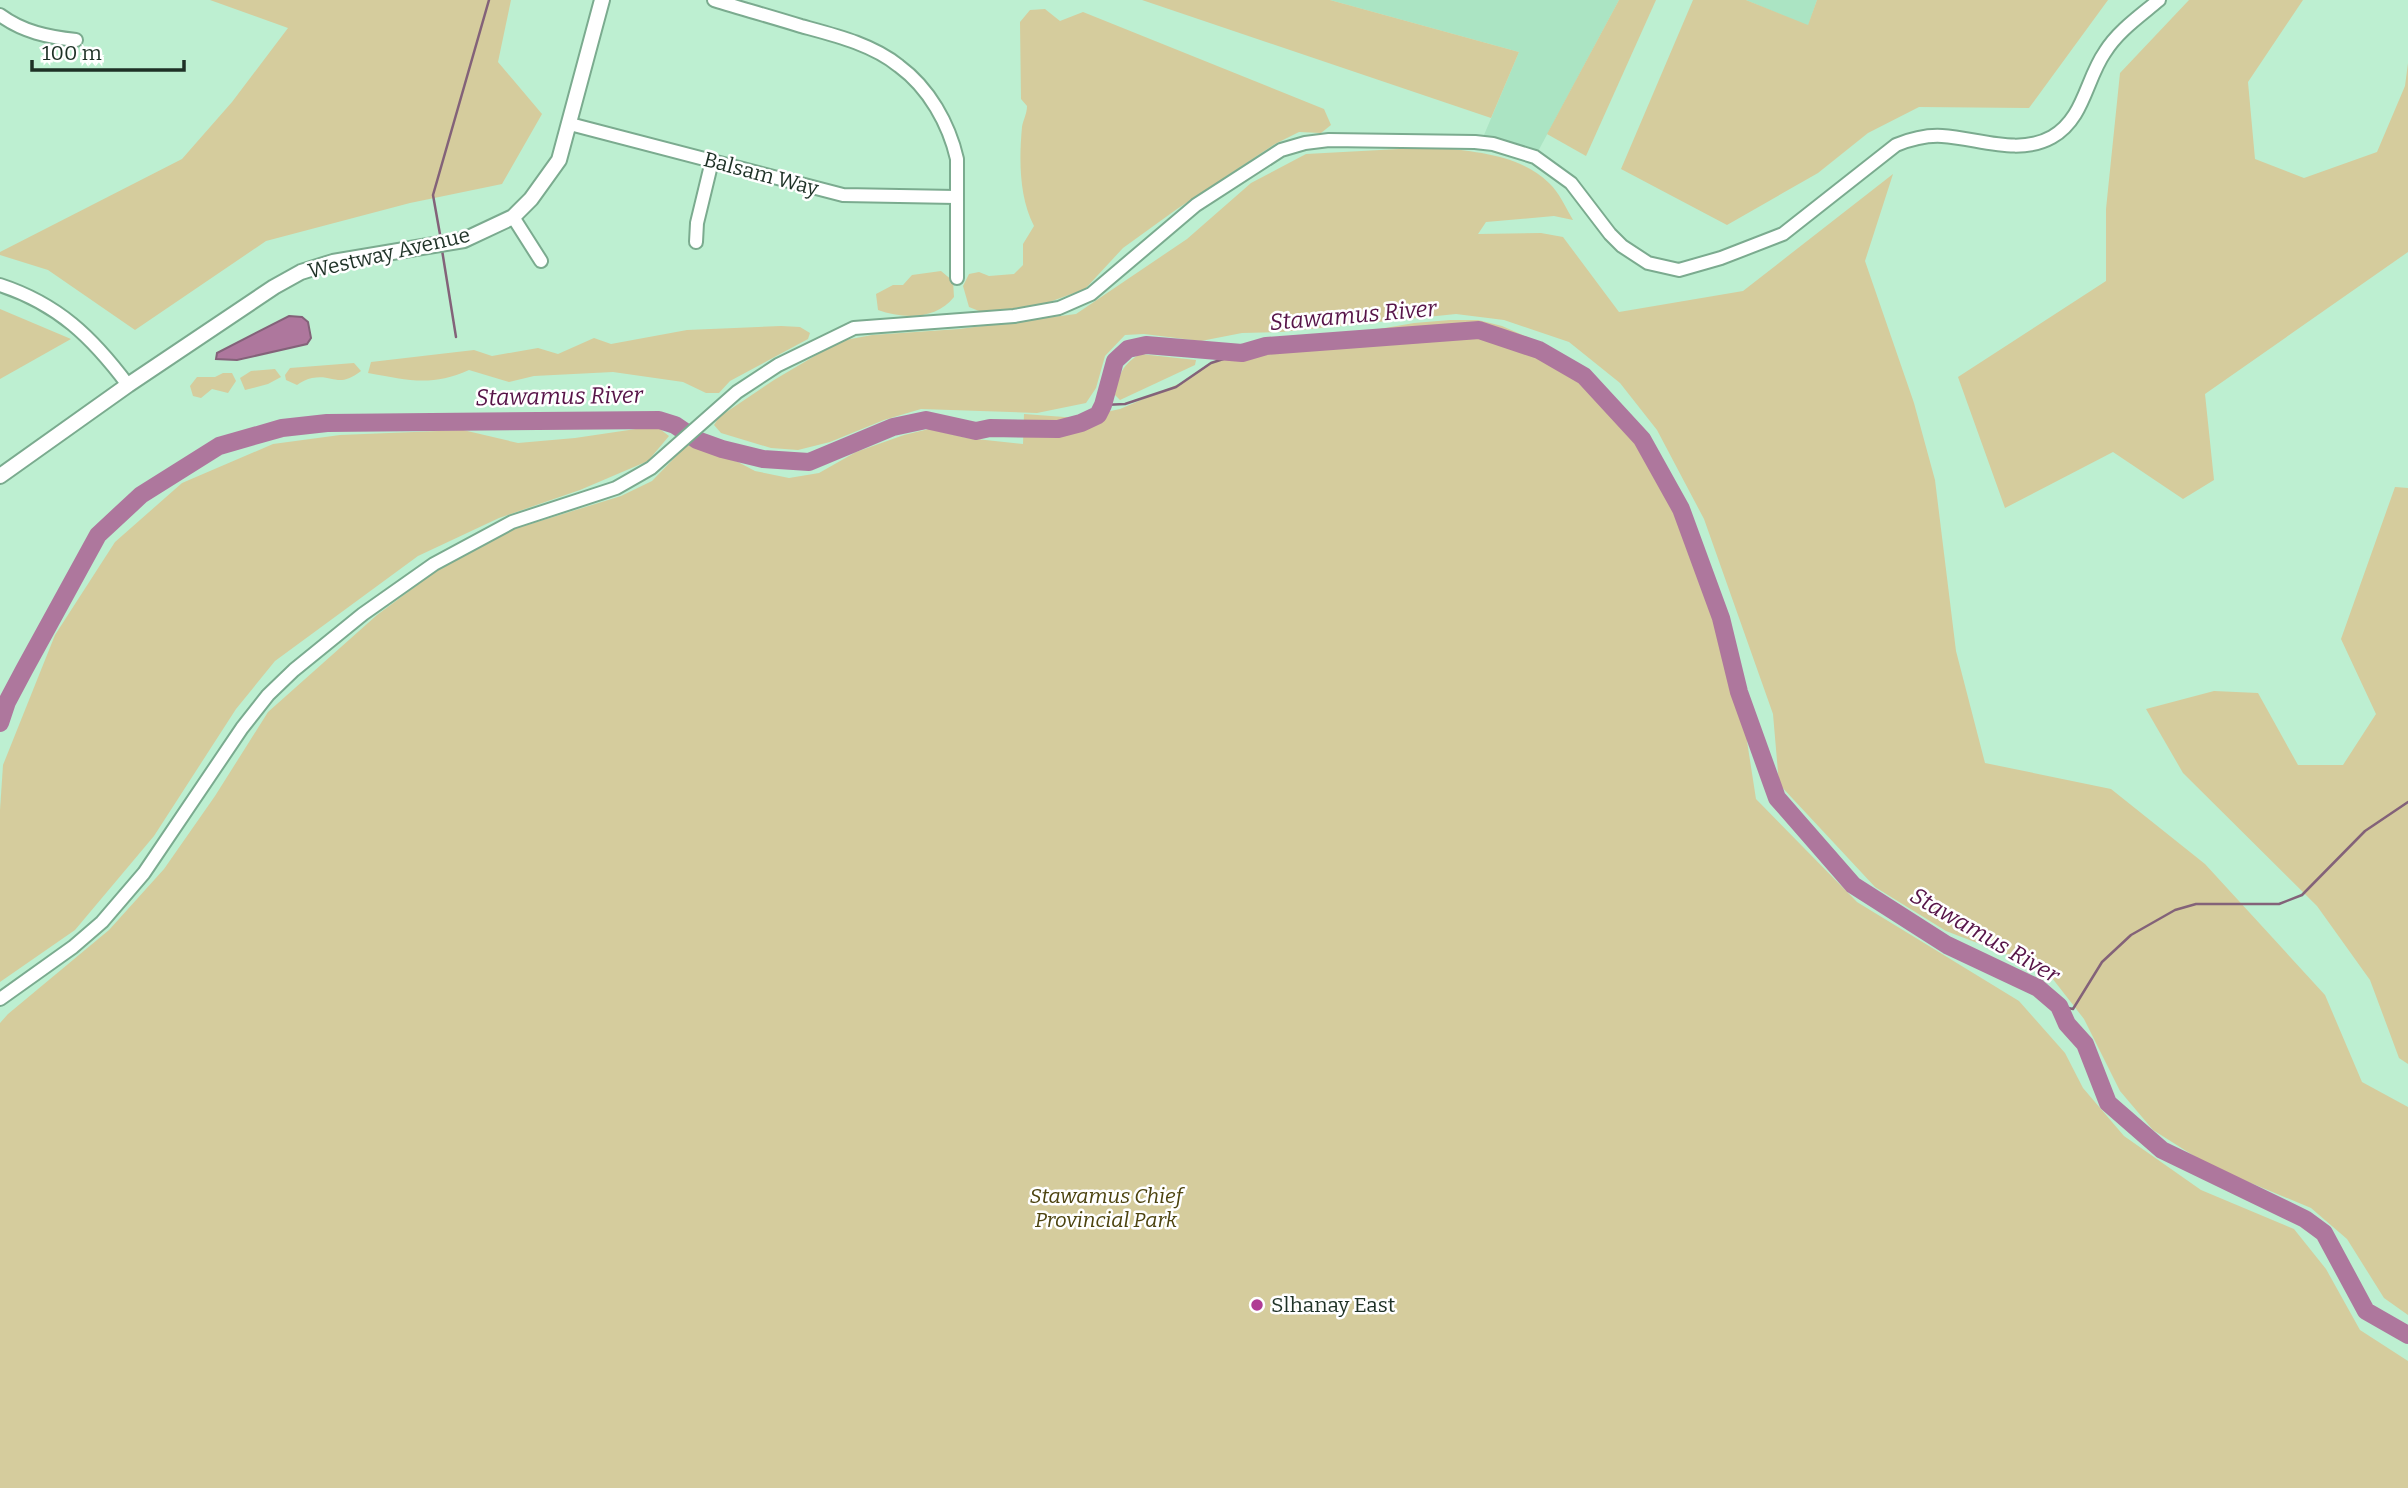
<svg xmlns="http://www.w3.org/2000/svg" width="2408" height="1488" font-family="Bitter,serif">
<rect width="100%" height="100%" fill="#bdefd1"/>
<!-- built -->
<g fill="#abe4c3">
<path d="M1330,0H1619L1535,157L1484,135L1519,52Z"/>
<path d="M1746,0H1817L1808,26Z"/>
</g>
<!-- green -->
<g fill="#d5cc9d">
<path d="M210,0H511L498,62L542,114L502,184L410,203L266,241L135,330L48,270L0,255V252L182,159L232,102L288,28Z"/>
<path d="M1142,0H1330L1519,52L1491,118Z"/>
<path d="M1619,0H1656L1586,156L1547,134Z"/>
<path d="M1693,0H1746L1808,25L1817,0H2108L2029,108L1919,107L1868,133L1818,173L1727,225L1621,169Z"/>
<path d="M2189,0H2303L2248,82L2255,159L2304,178L2377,152L2405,86L2408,63V252L2205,394L2214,480L2183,499L2113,452L2005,508L1958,377L2106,281V209L2120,73Z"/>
<path d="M1045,9L1060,21L1083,12L1324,109L1331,125L1321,133L1299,132L1275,144L1177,209L1123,248L1085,289L1044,304L984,313L969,307L963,286L969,274L979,272L989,276L1014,274L1023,265V244L1034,226C1019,197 1019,159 1022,127C1023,120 1027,114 1027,106L1021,99L1020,22L1030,10Z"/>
<path d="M1436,147C1475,152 1519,154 1549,183C1559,192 1566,208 1573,220L1554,216L1486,222L1478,234L1541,233L1563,237L1619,312L1743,291L1893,174L1865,261L1914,403L1935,480L1956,651L1985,763L2111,789L2205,864L2325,995L2362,1082L2408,1107V1315L2384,1298L2347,1239L2311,1208L2210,1166L2153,1130L2120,1091L2084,1019L2045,969L1946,931L1875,887L1779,784L1773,714L1704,519L1657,430L1620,383L1569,342L1504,320L1456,314L1281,332L1242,333L1201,341L1144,334L1125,335L1105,356L1096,388L1086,403L1037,413L921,409L884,420L830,442L798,450L771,448L721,433L714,425L719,417L774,380L840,341L872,335L959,329L1076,314L1187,239L1251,183L1306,154Z"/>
<path d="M941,271L953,281L954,297C936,320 903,319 878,310L876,294L893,285H903L912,275Z"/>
<path d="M0,309L71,339L0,379Z"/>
<path d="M1450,320H1478L1502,326L1541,343L1584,375L1642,438L1681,508L1721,617L1731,654L1739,691L1757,723L1763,741H1747L1756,799L1857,902L2019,1001L2065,1053L2083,1088L2124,1136L2201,1190L2294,1229L2326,1269L2360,1330L2408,1361V1488H0V1023L8,1014L109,930L164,869L215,796L268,712L377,615L440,568L511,530L621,496L652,481L687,445L738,462L755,471L789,478L819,473L856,452L904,435L929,429L967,438L1023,444L1024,414L1078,418L1120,409L1188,380L1211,362L1222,359L1250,342L1265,339L1350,334L1414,323Z"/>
<path d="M781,326L800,327L810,333L808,339L730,381L719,393H706L683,382L613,372L534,376L509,382L469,370C431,387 408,380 368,373L371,362L474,350L492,356L538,348L558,354L594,338L611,344L687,330Z"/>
<path d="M1140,354L1196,360L1195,365L1120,400L1115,395C1118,375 1123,364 1140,354Z"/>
<path d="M354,363L361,371C337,389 335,374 312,378C307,379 301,382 297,385L286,380L285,375L290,368Z"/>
<path d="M275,369L281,377L268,384L245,390L240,378L251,371Z"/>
<path d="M223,373H232L236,381L228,393L212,389L201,398L193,396L190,386L197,377H215Z"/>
<path d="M656,426L669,436L648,461L580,490L499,518L418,556L275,661L236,709L154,836L75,930L0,982V810L3,765L55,635L115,542L182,483L273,444L340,435L463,430L518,443L575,438Z"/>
<path d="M2395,487L2408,488V1064L2399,1058L2370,980L2317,906L2183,773L2146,709L2214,691L2258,693L2298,765H2343L2376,714L2341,639Z"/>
</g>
<!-- water -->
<path fill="#ae779d" stroke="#836279" stroke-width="2" d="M289,316L302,317L308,322L311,338L307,344L237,360L216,359L217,353Z"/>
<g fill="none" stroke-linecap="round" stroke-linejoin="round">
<!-- stream -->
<g stroke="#836279" stroke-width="2.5">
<path d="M441,240L433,195L489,0"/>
<path d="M442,250L456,337"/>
<path d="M1103,405L1125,404L1176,387L1211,363L1242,353"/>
<path d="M2059,1006L2073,1009L2102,962L2131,935L2175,910L2196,904H2279L2302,895L2365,831L2408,802"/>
</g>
<!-- river -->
<path stroke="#ae779d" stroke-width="18" d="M0,723L7,702L24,670L98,535L141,495L219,446L282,428L327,423L659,420L675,425L697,440L722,449L763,459L809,462L893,427L926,420L976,431L990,428L1058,429L1081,423L1098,415L1103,405L1115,361L1128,349L1146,345L1242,353L1266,346L1479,330L1539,350L1584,376L1642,439L1681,509L1721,618L1739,692L1777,798L1853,885L1947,945L2038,988L2059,1006L2067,1024L2085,1044L2108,1103L2162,1150L2305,1219L2324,1233L2366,1311L2408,1335"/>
<defs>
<g id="minor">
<path d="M714,0C743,9 772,17 801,26C834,35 872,44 899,66C929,88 949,124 957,159V278"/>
<path d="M0,15C23,32 48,37 76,40"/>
<path d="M570,124L843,195L956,197"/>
<path d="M513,217L541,261"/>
<path d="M696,242L697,223L712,161"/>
<path d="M0,285C58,304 92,337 128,385"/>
<path d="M0,999L73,947L102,922L144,873L242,728L268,695L294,670L363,614L434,564L512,522L616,488L651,468L737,392L778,365L854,328L1014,316L1059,308L1091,294L1196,205L1281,150L1305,143L1329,140L1475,142L1493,144L1535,157L1571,183L1610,234L1622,246L1648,263L1679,270L1721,258L1783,234L1896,145C1911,139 1926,135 1942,136C1978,138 2018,156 2052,137C2084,119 2086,79 2105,52C2118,31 2140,16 2159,0"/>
</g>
<path id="tertiary" d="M0,476L128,385L274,287L301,272L333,262L464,240L513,217L531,199L559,160L602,0"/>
</defs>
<!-- minor casing -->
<use href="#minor" stroke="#7bab8f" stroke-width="16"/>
<!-- tertiary casing -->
<use href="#tertiary" stroke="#7bab8f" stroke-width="18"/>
<!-- minor -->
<use href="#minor" stroke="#fff" stroke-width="12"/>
<!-- tertiary -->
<use href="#tertiary" stroke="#fff" stroke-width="14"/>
</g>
<!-- markers -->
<circle fill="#b03b94" stroke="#fff" stroke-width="2.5" cx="1257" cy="1305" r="7"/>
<g text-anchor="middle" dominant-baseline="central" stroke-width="5" stroke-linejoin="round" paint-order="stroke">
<!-- street labels -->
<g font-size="21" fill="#1e3126" stroke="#fff">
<text transform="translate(761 174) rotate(15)">Balsam Way</text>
<text transform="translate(389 253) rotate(-13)">Westway Avenue</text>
</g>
<!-- park labels -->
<g font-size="21" font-style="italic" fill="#4c430f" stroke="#fff">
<text x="1106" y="1196">Stawamus Chief<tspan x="1106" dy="24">Provincial Park</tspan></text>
</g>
<!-- poi labels -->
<g font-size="21" fill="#1e3126" stroke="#fff" text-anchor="start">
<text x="1271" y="1305">Slhanay East</text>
</g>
<!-- water labels -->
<g font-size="23" font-style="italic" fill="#571448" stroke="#fff">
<text transform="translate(1353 315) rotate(-5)">Stawamus River</text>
<text transform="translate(559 396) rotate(-1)">Stawamus River</text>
<text transform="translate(1985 935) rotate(30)">Stawamus River</text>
</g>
</g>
<!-- scale -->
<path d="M32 60v10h152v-10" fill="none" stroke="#1e3126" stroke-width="3.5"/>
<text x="42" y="60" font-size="21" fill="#1e3126" stroke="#ffffff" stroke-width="5" paint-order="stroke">100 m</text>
</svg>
